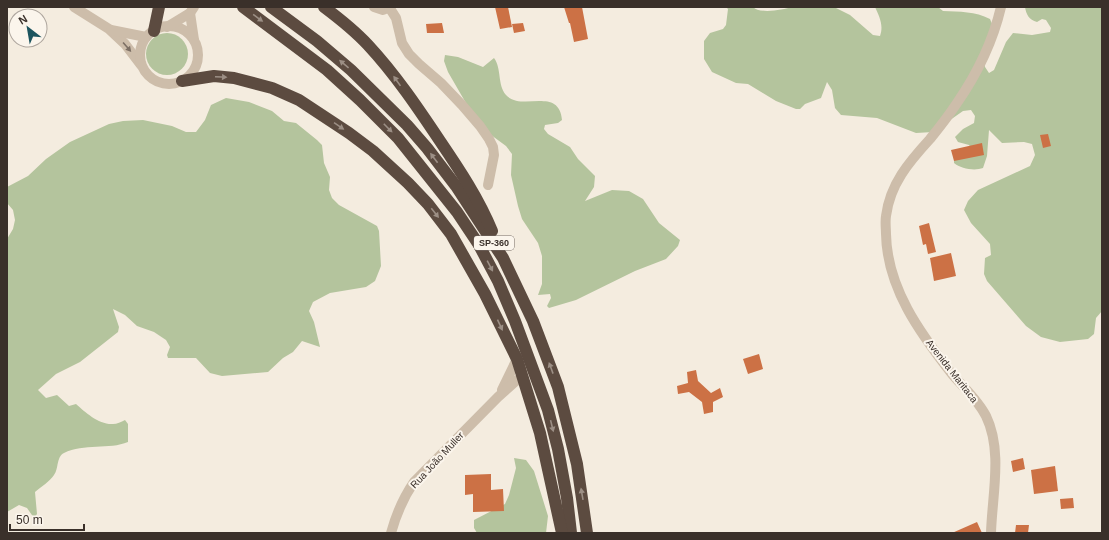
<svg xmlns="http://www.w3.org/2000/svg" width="1109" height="540" font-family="Arial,sans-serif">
<rect width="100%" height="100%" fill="#f4ecdf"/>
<!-- green -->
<g fill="#b4c49d">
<path d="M726,7H753C759,14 783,10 792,7H834L850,15L873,35L880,36C884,25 879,16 875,7H938L943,11C960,12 975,11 990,19L994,29L984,61L985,67L989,73L994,70L1006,42L1013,33L1032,35L1050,32L1051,28L1046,20L1042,19L1037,22C1029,20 1026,14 1025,7H1102V311L1096,318L1094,334L1088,339L1060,342L1041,337L1026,326L987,281L984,274L985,258L991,255L990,244L971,223L964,210L968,201L978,190L1030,166L1035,155L1032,144L1024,142L1002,143L989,130L987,156L983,168C975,171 961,169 954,163V160L972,149L969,145L958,142L955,137L963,129L974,123L975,116L971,110L963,111L933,132L916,133L877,118L841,115L835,108L832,90L827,82L821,98L805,104L800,109H796L776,101L748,84L736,83L712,72L704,59V41L710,33L723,29L726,25L728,9Z"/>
<circle cx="167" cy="54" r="21"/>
<path d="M445,55L458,57L483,67L494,58C502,69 497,84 506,95C521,112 559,86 562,120L558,123L545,125L544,129L548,134L570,147L578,159L595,176L594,187L585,201L612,190L629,191L643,199L659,223L680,240L678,246L666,259L635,271L576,300L549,308L547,306L551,298L550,294L538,295L542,284V256L538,243L522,219L518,206L511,175L512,154L506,146L487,132L474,117L448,72L444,61Z"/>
<path d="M226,98L249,102L272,111L284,121L296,123L317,140L322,145L324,163L330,177L329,190L332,198L339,205L377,226L379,231L381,266L375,281L366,287L330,293L313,302L309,311L314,322L320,347L302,341L293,352L283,358L268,372L222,376L210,373L196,358H168L167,355L170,347L166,340L154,332L137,326L125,315L113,309L119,327L118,332L80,362L56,374L38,390L46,398L57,395L69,406L76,404C85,412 99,425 113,424C117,424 121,422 125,420L128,424V442C109,450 84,443 64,453C56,457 59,469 54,475C50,481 41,487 35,492L37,514L34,518L27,508L19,505L7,512V239L13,229L15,220L13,210L7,203V187L28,176L46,159L70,142L109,124L123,121L143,120L172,126L186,132H196L205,120L211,105Z"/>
<path d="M514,458L526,460L534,471L548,516L546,533H477L474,528V520L505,504L509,495L516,468Z"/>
</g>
<!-- building -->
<g fill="#cc7145">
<path d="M495,7H508L512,27L500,29Z"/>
<path d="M564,7H582L588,39L574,42L570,23H569Z"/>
<path d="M442,23L444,33H427L426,24Z"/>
<path d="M523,23L525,31L514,33L512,24Z"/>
<path d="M1048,134L1051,146L1043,148L1040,135Z"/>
<path d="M982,143L984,155L954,161L951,150Z"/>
<path d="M929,223L936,252L928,254L926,244L923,245L919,226Z"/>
<path d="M951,253L956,276L934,281L930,258Z"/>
<path d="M759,354L763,369L748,374L743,359Z"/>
<path d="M696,370L698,381L711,393L720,388L723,397L713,402V412L704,414L702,402L689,392L678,394L677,386L688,383L687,372Z"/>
<path d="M1023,458L1025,469L1013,472L1011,461Z"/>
<path d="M1055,466L1058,491L1034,494L1031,470Z"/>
<path d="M491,474V490L503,489L504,511L473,512V494L465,495V475Z"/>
<path d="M1073,498L1074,508L1061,509L1060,499Z"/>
<path d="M977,522L982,533H952Z"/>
<path d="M1016,525H1029L1028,533H1015Z"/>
</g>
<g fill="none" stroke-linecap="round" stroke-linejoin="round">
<!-- minor -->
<g stroke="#cdbdaa" stroke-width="10">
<path d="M74,7L109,29L125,44L141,65"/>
<path d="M374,7L383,10L390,7"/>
<path d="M389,7L396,18L402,43L409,54L419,64L441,83L462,105L480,126L489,139L493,147L494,155L488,185"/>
<path d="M190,13L194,40"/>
<circle cx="169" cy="55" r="29"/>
<path d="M167,27L190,13L194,7"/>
<path d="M111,30L146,37"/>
<path d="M502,390L517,359"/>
<path d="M391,533C396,515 403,498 414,482L498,397L517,380L524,379"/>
<path d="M991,533C992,496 1003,451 986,416C978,400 964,388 952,374C920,333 887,288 886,234C886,229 885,222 886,216C890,184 909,162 930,139C939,128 949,115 957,103C977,74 993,41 1001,7"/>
</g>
<!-- highway -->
<g stroke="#5c4b40" stroke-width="12">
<path d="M243,7L327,70L360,100L398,138L457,212L479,245L498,281L515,321L548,410L558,449L567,498L571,533"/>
<path d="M271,7L317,41L351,70L407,125L427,148L456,186L503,258L533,321L558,387L577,464L587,533"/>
<path d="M324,7C340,19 355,31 368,45C395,74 418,108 440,141C459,169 479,199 492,231"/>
<path d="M154,31L159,7"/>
<path d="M182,81L214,76L234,78L272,88L299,100L349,133L373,151L408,183L428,204L451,234L485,294L517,359L540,433L562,533"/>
</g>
</g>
<!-- one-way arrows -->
<defs><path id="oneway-solid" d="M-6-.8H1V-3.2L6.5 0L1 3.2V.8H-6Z"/></defs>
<g fill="#9c8f85">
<use href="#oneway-solid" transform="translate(258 18) rotate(36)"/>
<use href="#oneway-solid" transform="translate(344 64) rotate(-140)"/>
<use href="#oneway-solid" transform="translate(221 77) rotate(3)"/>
<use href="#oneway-solid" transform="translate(397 81) rotate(-125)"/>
<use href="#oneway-solid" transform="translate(339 126) rotate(34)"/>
<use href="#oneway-solid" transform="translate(388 128) rotate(45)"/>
<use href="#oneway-solid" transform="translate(434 158) rotate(-127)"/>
<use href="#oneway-solid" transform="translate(435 213) rotate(52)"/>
<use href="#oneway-solid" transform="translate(490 266) rotate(62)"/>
<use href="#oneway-solid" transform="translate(500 325) rotate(65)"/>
<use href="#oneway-solid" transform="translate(551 368) rotate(-110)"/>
<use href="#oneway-solid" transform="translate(552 426) rotate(76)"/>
<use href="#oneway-solid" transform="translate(582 494) rotate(-100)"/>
</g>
<use fill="#7c6f64" href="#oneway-solid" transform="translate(127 47) rotate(49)"/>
<g text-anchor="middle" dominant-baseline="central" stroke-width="4" stroke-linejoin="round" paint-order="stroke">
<!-- shield labels -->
<rect fill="#fbf5ec" stroke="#746b64" stroke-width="1" x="474" y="236" width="40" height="14" rx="3"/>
<g font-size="9" font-weight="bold" fill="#3a302a">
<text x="494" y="243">SP-360</text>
</g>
<!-- street labels -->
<g font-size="10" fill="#3a302a" stroke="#fbf5ec">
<text transform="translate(952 371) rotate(52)">Avenida Maritaca</text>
<text transform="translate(437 460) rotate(-47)">Rua João Muller</text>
</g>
</g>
<!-- border -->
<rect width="1109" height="540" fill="none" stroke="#3a302a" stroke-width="16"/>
<!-- north arrow -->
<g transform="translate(28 28) rotate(329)"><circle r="19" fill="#fbf5ec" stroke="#aea69e"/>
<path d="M0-3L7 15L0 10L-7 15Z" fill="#1c545e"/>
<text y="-6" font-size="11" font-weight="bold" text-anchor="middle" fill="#3a302a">N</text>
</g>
<!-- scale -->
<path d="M10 524v6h74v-6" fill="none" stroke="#3a302a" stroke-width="2"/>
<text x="16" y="524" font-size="12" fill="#3a302a" stroke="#fbf5ec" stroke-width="3" paint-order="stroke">50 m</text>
</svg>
